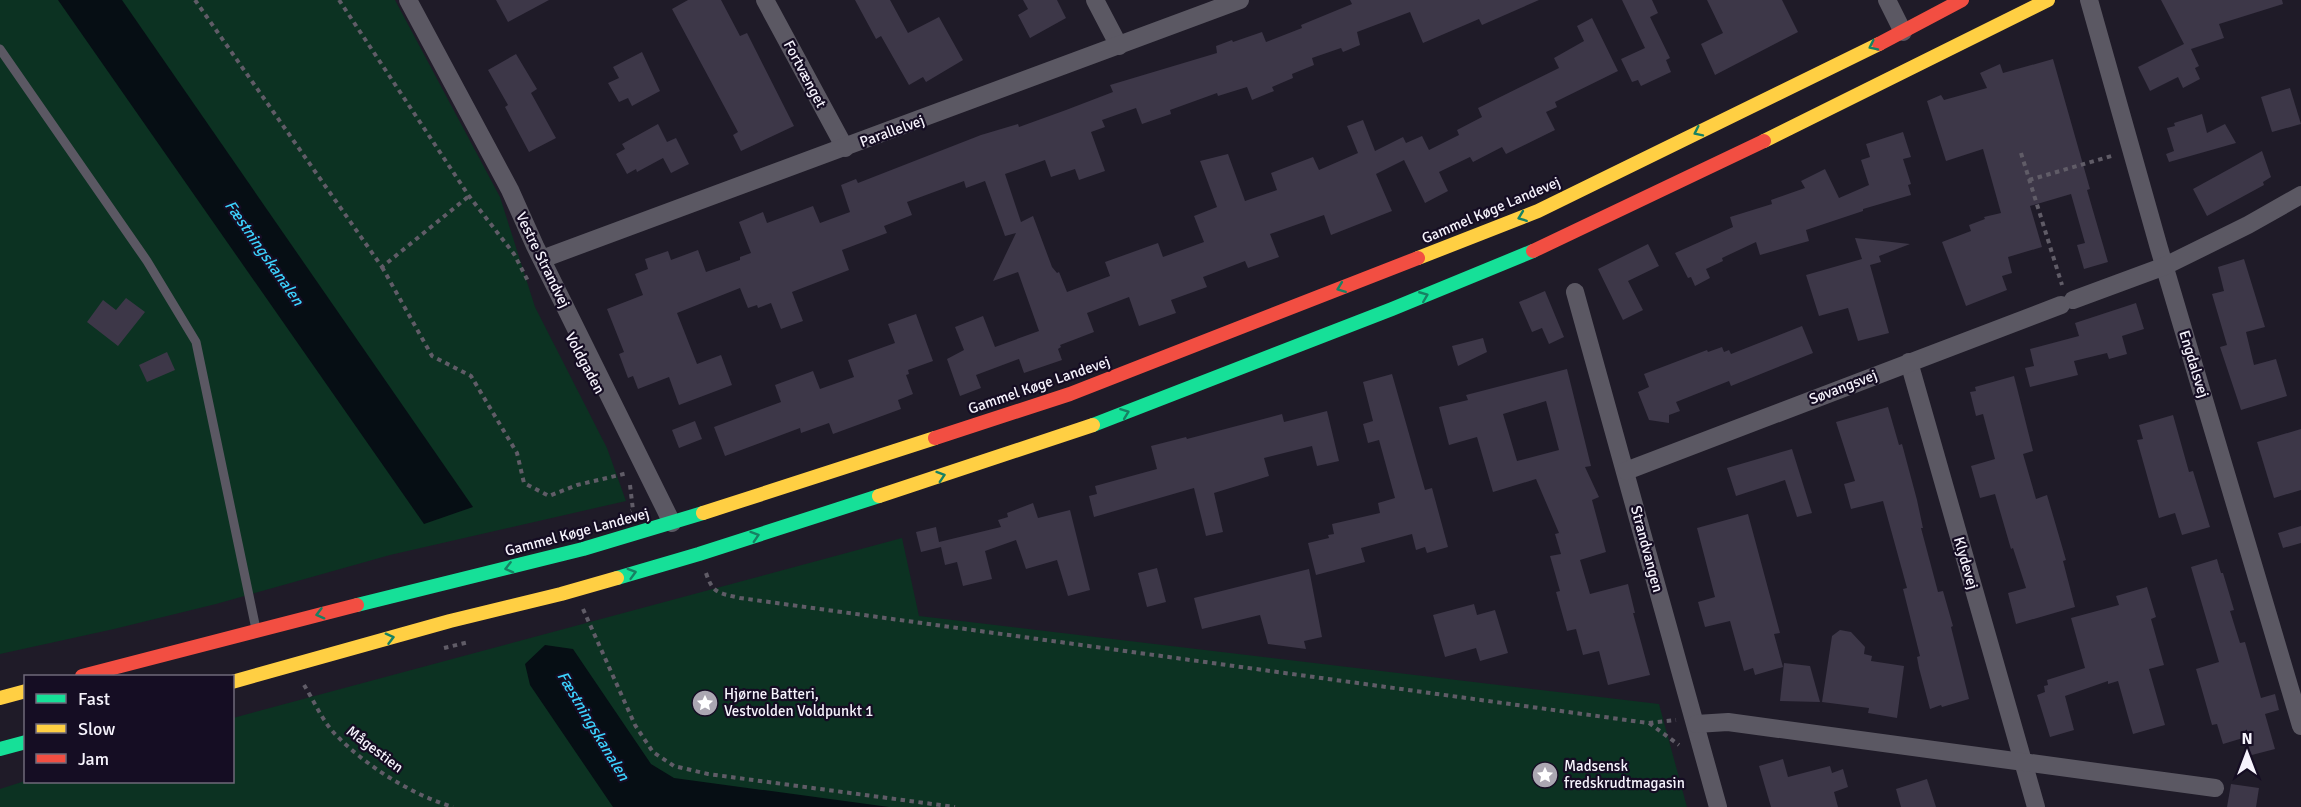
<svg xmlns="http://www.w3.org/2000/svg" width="2301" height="807" font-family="Signika,sans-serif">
<rect width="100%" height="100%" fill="#1f1b28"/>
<!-- green -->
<g fill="#0c3222">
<path d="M0,0H395L500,197L535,307L607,448L626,501L390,555L216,604L114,629L0,654Z"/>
<path d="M902,538L919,616L1659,704L1687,807H0V789L25,781L232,782L233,718Z"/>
</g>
<!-- water -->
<g fill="#060e14">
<path d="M58,0H122L473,507L424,524Z"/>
<path d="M545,645L573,649L651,764L674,778L889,807H613L530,685L525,664Z"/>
</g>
<!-- building -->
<g fill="#3d3748" fill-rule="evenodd">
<path d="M496,0H549L508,22Z"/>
<path d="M688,0H721L740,36L747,33L794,126L741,151L733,135L738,132L672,9Z"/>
<path d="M855,0H890L908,33L939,17L963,60L926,82L923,77L909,85L881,36L876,39L875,37Z"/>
<path d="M1023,0H1057L1066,18L1030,38L1018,15L1028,9Z"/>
<path d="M1350,0H1539L1482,25L1479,19L1423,43L1410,12L1357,32L1360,45L1343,52L1341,48L1312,58L1314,65L1292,74L1293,78L1272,87L1274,91L1252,100L1247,87L1218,96L1217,93L1170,110L1171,114L1142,124L1136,108L1102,120L1105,127L1091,132L1105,171L1079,180L1075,169L1051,177L1045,160L1005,174L1021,222L1033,216L1052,267L1057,273L1059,272L1067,292L1110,276L1105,262L1158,243L1163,257L1204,242L1194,216L1217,207L1200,161L1228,154L1245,201L1277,190L1271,173L1313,157L1319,170L1358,153L1347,126L1363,120L1375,151L1403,137L1406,143L1422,136L1429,150L1459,135L1457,130L1482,117L1478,108L1559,68L1554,58L1584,41L1577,26L1592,18L1618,71L1555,102L1557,107L1546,112L1555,130L1506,154L1502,147L1473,162L1470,157L1439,172L1448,191L1425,203L1404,160L1376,174L1392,211L1331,235L1324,215L1270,234L1279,257L1248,268L1245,261L1203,277L1207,287L1171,300L1176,313L1139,326L1129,297L1087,313L1094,332L1060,345L1061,347L1058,349L1062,360L1024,373L1019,359L976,375L981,388L960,396L947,359L964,350L955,327L983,316L995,347L1039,331L1018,272L993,281L1016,233L1005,236L985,181L966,188L964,181L907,202L912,215L884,226L887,233L842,250L849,270L792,292L803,321L781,329L771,303L758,308L757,305L748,308L740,288L677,313L697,364L721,355L732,385L679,405L669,377L638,389L633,376L628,378L619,354L624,352L607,309L643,295L635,274L648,269L645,259L668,251L671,260L698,250L706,272L740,260V257L751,253L739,222L763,212L767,223L813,206L820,223L850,212L841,185L856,179L858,183L981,135L1018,124L1019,127L1066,110L1113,92L1110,85L1217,53L1216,46L1232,40L1233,42L1262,32L1266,42L1302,28L1301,25L1352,4Z"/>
<path d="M1622,0H1652L1658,13L1650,17L1670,58L1666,60L1671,72L1641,86L1638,80L1632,82L1621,59L1645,48Z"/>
<path d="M1707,0H1782L1798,32L1715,75L1701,44L1723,33Z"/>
<path d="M2161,0H2282L2283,4L2219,24L2224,38L2191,49L2199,66L2195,68L2200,79L2183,88L2178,77L2150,91L2138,67L2184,44Z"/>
<path d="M642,52L660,91L632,106L628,98L619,102L608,83L619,78L613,67Z"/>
<path d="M516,54L537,89L531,93L556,138L529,152L505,107L508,105L488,70Z"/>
<path d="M2053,59L2090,189L2087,190L2108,262L2084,269L2077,245L2085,243L2071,194L2030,206L2042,247L2008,257L2012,273L2002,276L2007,290L1966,306L1942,242L1971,231L1969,225L1985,219L1984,217L2001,213L1983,149L1946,161L1927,101L1941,95L1944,100L1987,88L1980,73L2000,64L2003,73Z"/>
<path d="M2290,88L2301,124L2272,132L2261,97Z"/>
<path d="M2202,114L2207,133L2225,124L2236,143L2169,162L2166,154L2174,151L2167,128L2175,126L2174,123Z"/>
<path d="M658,124L667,142L676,138L689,164L671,173L663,158L637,172L636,169L627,174L616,154L625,149L622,144Z"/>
<path d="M1903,132L1911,157L1903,159L1911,184L1908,185L1911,195L1863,209V211L1806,230L1809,241L1760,255L1756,242L1722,258L1723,261L1706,269L1710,278L1695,286L1691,277L1688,278L1675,253L1733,227L1730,217L1772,204L1771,200L1805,188L1801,181L1825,169L1839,198L1869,185L1861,160L1870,157L1866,144Z"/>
<path d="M2262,151L2271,177L2263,182L2264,185L2207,216L2193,189Z"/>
<path d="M1855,238L1910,244L1879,256L1881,262L1870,265L1889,333L1858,341L1848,308L1819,316L1806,275L1862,259Z"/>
<path d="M1648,244L1659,266L1628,281L1643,310L1623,320L1598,269Z"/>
<path d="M2244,259L2265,327L2246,332L2254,365L2276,359L2287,396L2241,410L2220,347L2227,345L2212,294L2224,291L2218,267Z"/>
<path d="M1545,291L1564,337L1549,344L1542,328L1532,332L1519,302Z"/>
<path d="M126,298L145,312L118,346L87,322L103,300L116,310Z"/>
<path d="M2136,303L2144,329L2122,336L2127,354L2109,359L2107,353L2074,361L2078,375L2030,387L2025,368L2034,366L2030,349L2079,336L2075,323Z"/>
<path d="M916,314L933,361L908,370L909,374L906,375L913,394L898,400L901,409L833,434L829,423L801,433L800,428L725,456L714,427L781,402L775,385L813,371L820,389L854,377L848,360L895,343L888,324Z"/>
<path d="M1802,326L1813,353L1731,386L1729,381L1676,402L1680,411L1669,415V423L1649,420L1638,392L1649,387L1644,374L1707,350L1708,352L1722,347L1724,352L1729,350L1731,354Z"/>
<path d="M1483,338L1487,352L1458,366L1452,346Z"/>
<path d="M167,352L175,370L147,382L139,365Z"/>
<path d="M1567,369L1591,466L1585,467L1599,497L1592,500L1606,552L1580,560L1590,594L1628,584L1635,613H1633L1650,675L1608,685L1599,651L1583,655L1576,629L1567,631L1556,592L1560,591L1550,556L1561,554L1555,534L1559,533L1536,479L1493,492L1477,437L1449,445L1439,407L1468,400L1466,395ZM1546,401L1559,450L1517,461L1503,414Z"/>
<path d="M1392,374L1425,490L1432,488L1448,547L1427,553L1425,547L1416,550L1412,534L1361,548L1365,562L1316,575L1308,543L1329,538L1328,535L1334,534L1332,524L1380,513L1378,503L1395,498L1379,440L1368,443L1363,424L1373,421L1363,382Z"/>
<path d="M2014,376L2033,451L2023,454L2036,499L2047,495L2066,560L2063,561L2075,607L2016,624L2008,593L2026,588L2013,548L2011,549L1995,494L1980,498L1971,466L1995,459L1983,414L1976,416L1970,392L1976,391L1975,387Z"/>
<path d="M1888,407L1899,445L1902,444L1917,500L1923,528H1921L1938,592L1943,591L1953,626L1951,627L1969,699L1942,707L1941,705L1930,709L1919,668L1917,657L1920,656L1903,589L1907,588L1883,501L1851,509L1844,484L1855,481L1836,422Z"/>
<path d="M1327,411L1339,461L1317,466L1312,446L1264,458L1269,476L1214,493L1223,532L1206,536L1194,488L1094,517L1089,496L1097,494L1095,486L1157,469L1151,446L1186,437L1187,439L1282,414L1284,422Z"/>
<path d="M2173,415L2189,472L2193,471L2210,527L2182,535L2175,513L2159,518L2137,440L2143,439L2139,425Z"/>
<path d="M695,421L702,439L679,448L672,430Z"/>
<path d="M2301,429V490L2274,498L2257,442Z"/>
<path d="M1792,449L1812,513L1797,517L1785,480L1736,496L1727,468Z"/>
<path d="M1033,503L1038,518L1070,510L1090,590L1068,596L1057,560L1026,569L1016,540L985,551L992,579L963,586L957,562L945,565L941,547L921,552L916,532L936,527L939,542L1001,527L998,520L1008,517L1007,513Z"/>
<path d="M1748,514L1780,633L1774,634L1783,667L1755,675L1753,668L1744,671L1730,621L1705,627L1698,602L1715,597L1697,528Z"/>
<path d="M2301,526V543L2283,548L2278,533Z"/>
<path d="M2217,559L2221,573H2223L2234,610L2230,611L2240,643L2245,642L2261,698L2275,694L2279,710L2265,714L2275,749L2248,756L2243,738L2223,744L2217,724L2212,725L2196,669L2219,662L2191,567Z"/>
<path d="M1157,568L1166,602L1147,607L1138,573Z"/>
<path d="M1309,569L1322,637L1304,641L1306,649L1268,644L1260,615L1202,629L1194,598Z"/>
<path d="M2147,587L2156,617L2151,619L2164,665L2149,669L2165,725L2133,734L2118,681L2108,684V681L2065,696L2074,730L2050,737L2037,695L2045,692L2044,686L2048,685L2047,680L2085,668L2071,618L2119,605L2116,596Z"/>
<path d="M1474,604L1477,615L1495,610L1508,653L1480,661L1476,648L1445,657L1433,615Z"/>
<path d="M1840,630L1851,632L1865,647L1864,654L1872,656L1871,661L1904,666L1897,718L1868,713L1869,708L1822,702L1832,636Z"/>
<path d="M1784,663L1810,666L1820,702L1780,701Z"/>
<path d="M1783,759L1788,777L1830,766L1832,773L1843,769L1848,787L1834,792L1838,807H1771L1759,766Z"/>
<path d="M1927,779L1936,807H1901L1896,789Z"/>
<path d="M2231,784L2259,788L2256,807H2227Z"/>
</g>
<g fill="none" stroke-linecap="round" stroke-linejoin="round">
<!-- path -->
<g stroke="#605c67" stroke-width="4" stroke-dasharray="4.5 4.5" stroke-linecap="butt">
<path d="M195,0L382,267L469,196"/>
<path d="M339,0L469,196L514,254L529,283"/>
<path d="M2021,153L2062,285"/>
<path d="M2029,180L2115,155"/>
<path d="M382,267L432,356L471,376L517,453L524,483L549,496L577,485L628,473"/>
<path d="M630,485L633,510L631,511"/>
<path d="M706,573C713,594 719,593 740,598L1648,723L1676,720"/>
<path d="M583,609L635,725L653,752L674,766L708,774L955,807"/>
<path d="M444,648L469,642"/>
<path d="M304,685C314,701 323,722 336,735C366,766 412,795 453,807"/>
<path d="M1649,723L1679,745"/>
</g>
<!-- lane -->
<path stroke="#5b5863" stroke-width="9" d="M0,49L147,261L196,342L256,629"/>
<!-- street -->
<g stroke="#5b5863" stroke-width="18">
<path d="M408,0L510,190L535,246L672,523"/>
<path d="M765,0L845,148"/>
<path d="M1095,0L1119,46"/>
<path d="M1887,0L1903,32"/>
<path d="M2089,0L2159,248L2301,726"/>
<path d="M542,259L1240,0"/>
<path d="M1575,292L1718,807"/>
<path d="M2073,300L2165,266L2248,225L2301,195"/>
<path d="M1909,362L2036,807"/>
<path d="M1626,471L2061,305"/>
<path d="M1696,724L1728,722L2215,788"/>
</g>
<!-- fast -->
<g stroke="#16e098" stroke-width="14">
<path d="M1093,425L1392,309L1533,251"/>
<path d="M617,578L699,554L879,496"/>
<path d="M357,605L583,549L703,513"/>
<path d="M0,749L26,742"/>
</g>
<!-- slow -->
<g stroke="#ffcf43" stroke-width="14">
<path d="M1764,141L2048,0"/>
<path d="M1418,258L1538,211L1879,44"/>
<path d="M879,496L1093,425"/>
<path d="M703,513L935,438"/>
<path d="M232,682L450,621L561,594L617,578"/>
<path d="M0,698L26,691"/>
</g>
<!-- jam -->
<g stroke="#f24e42" stroke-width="14">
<path d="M1879,44L1962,0"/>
<path d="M1533,251L1764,141"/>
<path d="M935,438L1070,394L1418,258"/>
<path d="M82,676L357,605"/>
</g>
</g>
<!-- one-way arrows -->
<defs><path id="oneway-chevron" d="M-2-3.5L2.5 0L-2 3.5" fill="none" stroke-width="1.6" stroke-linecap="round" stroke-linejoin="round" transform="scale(1.5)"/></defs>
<g stroke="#168163">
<use href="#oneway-chevron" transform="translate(1873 46) rotate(154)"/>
<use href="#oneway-chevron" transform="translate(1698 132) rotate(154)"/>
<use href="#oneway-chevron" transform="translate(1522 217) rotate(159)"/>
<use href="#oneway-chevron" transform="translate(1341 288) rotate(159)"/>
<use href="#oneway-chevron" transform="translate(1424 296) rotate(-22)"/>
<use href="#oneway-chevron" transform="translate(1125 413) rotate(-21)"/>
<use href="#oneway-chevron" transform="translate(941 476) rotate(-18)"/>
<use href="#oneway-chevron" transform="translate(755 536) rotate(-18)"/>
<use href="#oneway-chevron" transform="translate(509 568) rotate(166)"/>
<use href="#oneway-chevron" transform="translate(632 573) rotate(-16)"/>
<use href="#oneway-chevron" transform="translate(320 614) rotate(165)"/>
<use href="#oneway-chevron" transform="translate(390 638) rotate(-15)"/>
</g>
<!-- icons -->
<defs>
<symbol id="sight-disc" viewBox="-11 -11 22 22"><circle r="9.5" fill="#aba7b2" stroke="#150d23"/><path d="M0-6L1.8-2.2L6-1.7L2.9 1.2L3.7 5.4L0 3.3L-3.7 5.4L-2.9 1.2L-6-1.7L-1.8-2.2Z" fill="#fff"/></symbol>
</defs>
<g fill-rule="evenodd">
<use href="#sight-disc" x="690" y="688" width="30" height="30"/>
<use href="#sight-disc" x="1530" y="760" width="30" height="30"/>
</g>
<g text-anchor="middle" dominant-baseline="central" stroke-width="4.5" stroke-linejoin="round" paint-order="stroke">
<!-- street labels -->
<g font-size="15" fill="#f6f3fc" stroke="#150d23">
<text transform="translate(805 74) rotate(62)">Fortvænget</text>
<text transform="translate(892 131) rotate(-20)">Parallelvej</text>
<text transform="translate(1491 210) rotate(-23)">Gammel Køge Landevej</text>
<text transform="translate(543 260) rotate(64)">Vestre Strandvej</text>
<text transform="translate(585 363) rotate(62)">Voldgaden</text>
<text transform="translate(2194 364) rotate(73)">Engdalsvej</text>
<text transform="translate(1039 385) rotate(-19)">Gammel Køge Landevej</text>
<text transform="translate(1843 387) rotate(-21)">Søvangsvej</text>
<text transform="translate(577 532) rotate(-15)">Gammel Køge Landevej</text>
<text transform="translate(1647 549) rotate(75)">Strandvangen</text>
<text transform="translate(1966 563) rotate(74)">Klydevej</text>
<text transform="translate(375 749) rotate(37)">Mågestien</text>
</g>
<!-- poi labels -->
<g font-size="15" fill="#f6f3fc" stroke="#150d23" text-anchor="start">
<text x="724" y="694">Hjørne Batteri,<tspan x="724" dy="17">Vestvolden Voldpunkt 1</tspan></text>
<text x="1564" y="766">Madsensk<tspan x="1564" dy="17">fredskrudtmagasin</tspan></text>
</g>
<!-- water labels -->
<g font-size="16" font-style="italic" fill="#3cd1fc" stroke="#150d23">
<text transform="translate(264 253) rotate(55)">Fæstningskanalen</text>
<text transform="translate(593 726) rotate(59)">Fæstningskanalen</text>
</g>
</g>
<!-- legend -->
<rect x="24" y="675" width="210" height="108" fill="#150d23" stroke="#6f697a" stroke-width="1.5"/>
<rect x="36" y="694" width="30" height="9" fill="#16e098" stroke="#6f697a" stroke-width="1.5"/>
<text x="78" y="705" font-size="18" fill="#f6f3fc">Fast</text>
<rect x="36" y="724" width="30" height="9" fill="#ffcf43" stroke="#6f697a" stroke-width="1.5"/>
<text x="78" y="735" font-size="18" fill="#f6f3fc">Slow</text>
<rect x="36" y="754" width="30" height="9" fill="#f24e42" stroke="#6f697a" stroke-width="1.5"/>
<text x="78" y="765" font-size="18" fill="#f6f3fc">Jam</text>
<!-- north arrow -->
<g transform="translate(2247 753)" stroke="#150d23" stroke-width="4.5" paint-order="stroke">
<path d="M0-4.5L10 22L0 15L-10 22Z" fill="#f6f3fc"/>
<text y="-9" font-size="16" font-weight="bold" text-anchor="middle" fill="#f6f3fc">N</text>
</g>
</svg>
